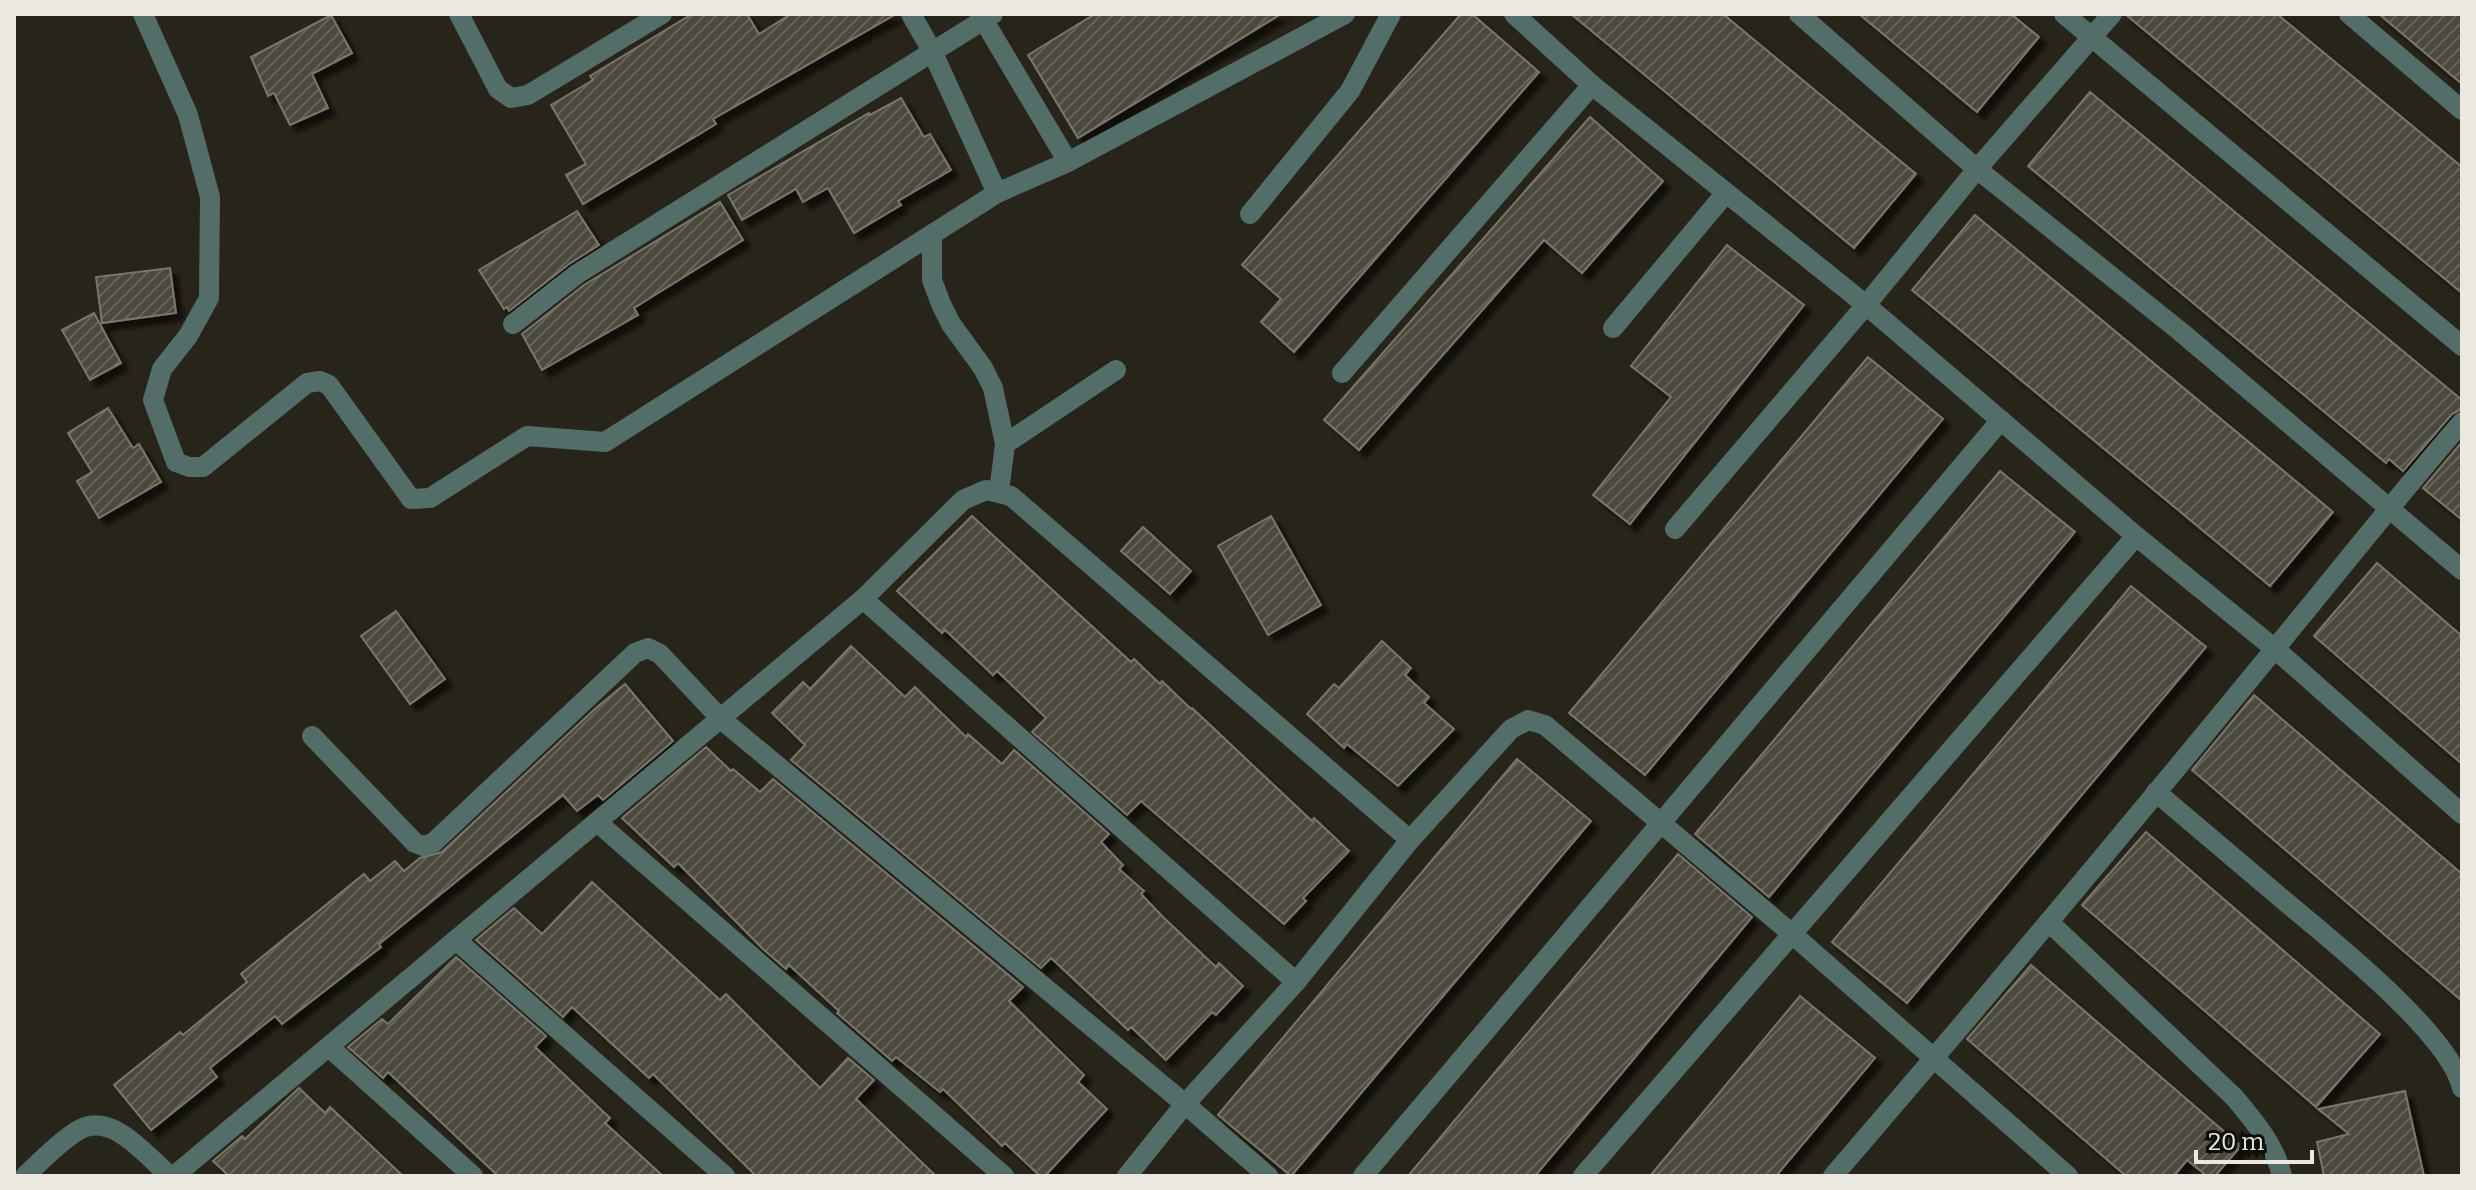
<svg xmlns="http://www.w3.org/2000/svg" width="2476" height="1190" font-family="Bitter,serif">
<defs>
<pattern id="building-hatch" width="6" height="6" patternUnits="userSpaceOnUse" patternTransform="scale(2)"><rect width="6" height="6" fill="#4c493d"/><path d="M-1 1l2-2M0 6l6-6M5 7l2-2" fill="none" stroke="#666359"/></pattern>
<filter id="shadow"><feDropShadow dx="7" dy="7" stdDeviation="2" flood-color="#0009"/></filter>
</defs>
<rect width="100%" height="100%" fill="#272419"/>
<!-- building -->
<g fill="url(#building-hatch)" stroke="#7a7669" stroke-width="2" filter="url(#shadow)">
<path d="M692,14H747L759,34L791,14H896L713,119L716,124L583,204L566,175L586,164L551,105L593,80L590,76Z"/>
<path d="M1095,14H1281L1078,138L1028,55Z"/>
<path d="M1461,14H1472L1539,72L1294,352L1261,322L1281,299L1242,265Z"/>
<path d="M1571,14H1723L1916,174L1854,248Z"/>
<path d="M1859,14H2011L2039,37L1977,112Z"/>
<path d="M2125,14H2277L2462,167V293Z"/>
<path d="M2379,14H2462V84Z"/>
<path d="M331,15L352,53L312,74L328,108L290,125L274,93L268,96L251,57Z"/>
<path d="M2090,92L2462,400V409L2452,414L2403,471L2389,459L2386,463L2028,166Z"/>
<path d="M901,98L924,137L930,134L951,170L898,201L901,205L854,233L828,188L803,202L796,189L742,220L728,195L869,113L870,115Z"/>
<path d="M1590,117L1663,181L1582,273L1544,240L1359,450L1324,420Z"/>
<path d="M720,202L743,240L634,308L638,315L542,370L522,334L584,285Z"/>
<path d="M577,211L599,245L569,264L509,311L507,307L504,309L479,270Z"/>
<path d="M1975,215L2333,512L2270,586L1912,290Z"/>
<path d="M1727,245L1804,305L1630,524L1593,495L1671,397L1631,366Z"/>
<path d="M170,268L176,313L102,323L96,277Z"/>
<path d="M94,313L121,363L90,380L62,330Z"/>
<path d="M1868,357L1943,419L1645,775L1569,713Z"/>
<path d="M108,408L133,448L139,444L161,482L99,518L77,481L92,472L68,433Z"/>
<path d="M2462,442V520L2423,488Z"/>
<path d="M2000,471L2075,532L1769,897L1695,834Z"/>
<path d="M972,516L1131,662L1134,659L1160,684L1162,681L1191,709L1192,708L1312,821L1314,818L1349,851L1303,898L1306,901L1284,924L1141,801L1127,815L1032,732L1046,718L997,671L993,675L945,630L942,633L897,591Z"/>
<path d="M1271,516L1321,605L1268,635L1218,546Z"/>
<path d="M1143,527L1191,571L1170,594L1121,551Z"/>
<path d="M2377,563L2462,636V764L2314,636Z"/>
<path d="M2131,586L2206,647L1907,1003L1832,942Z"/>
<path d="M396,611L445,679L410,704L361,636Z"/>
<path d="M1382,641L1411,668L1405,675L1429,697L1424,703L1454,729L1398,786L1347,744L1344,748L1307,714L1334,684L1339,688Z"/>
<path d="M851,646L905,697L915,687L966,737L968,734L1002,764L1014,750L1109,834L1101,842L1123,865L1119,869L1144,891L1141,894L1163,917L1216,967L1219,963L1243,986L1216,1015L1212,1012L1166,1060L1131,1027L1128,1030L1051,958L1041,968L791,760L805,745L772,713L803,682L810,689Z"/>
<path d="M625,684L673,741L603,800L598,795L577,811L563,795L379,944L381,947L282,1024L275,1016L210,1068L217,1077L151,1130L114,1085L180,1032L183,1035L247,982L241,974L364,874L370,881L395,861L404,871L420,858L442,852L597,707Z"/>
<path d="M2254,695L2462,874V1001L2192,770Z"/>
<path d="M706,747L731,771L733,769L760,792L773,779L1023,987L1009,1001L1084,1075L1078,1082L1107,1109L1045,1176H1040L1005,1143L1002,1146L943,1089L940,1092L896,1057L892,1061L837,1013L839,1011L789,965L786,969L763,949L678,863L674,867L622,818Z"/>
<path d="M1517,759L1591,821L1291,1176L1218,1115Z"/>
<path d="M2146,832L2380,1034L2316,1107L2082,905Z"/>
<path d="M1678,854L1752,917L1621,1074L1535,1176H1408Z"/>
<path d="M592,882L720,1000L726,994L820,1088L848,1058L874,1080L856,1099L936,1176H756L653,1074L649,1078L572,1007L563,1017L476,940L514,908L542,934Z"/>
<path d="M456,957L546,1036L535,1047L610,1118L605,1123L663,1176H498L388,1072L383,1078L348,1047L382,1019L388,1024Z"/>
<path d="M2031,965L2241,1146L2215,1176H2207L2187,1160L2174,1176H2126L1967,1039Z"/>
<path d="M1800,996L1875,1058L1776,1176H1650Z"/>
<path d="M299,1088L325,1113L330,1107L403,1176H229L213,1161L242,1136L245,1139Z"/>
<path d="M2405,1091L2424,1176H2324L2317,1142L2349,1134L2318,1109Z"/>
</g>
<g fill="none" stroke-linecap="round" stroke-linejoin="round">
<!-- minor -->
<g stroke="#536e69" stroke-width="20">
<path d="M143,14L188,115L210,197L209,298L188,336L162,369L153,400L176,462L189,467H203L307,383L320,381L329,385L411,499L430,498L527,436L605,442L997,193L1068,162L1345,14"/>
<path d="M459,14L498,89L511,98L528,95L662,14"/>
<path d="M911,14L932,51L997,193"/>
<path d="M980,14L1068,162"/>
<path d="M1514,14L1592,85L1866,305L1977,169L2112,14"/>
<path d="M1799,14L1977,169L2181,332L2462,570"/>
<path d="M2064,14L2462,346"/>
<path d="M2349,14L2462,110"/>
<path d="M1250,214L1350,91L1391,14"/>
<path d="M932,235V280L941,304L951,324L983,368L993,388L1005,444L999,492"/>
<path d="M513,324L577,274L993,14"/>
<path d="M1613,328L1725,194"/>
<path d="M1342,373L1592,85"/>
<path d="M1005,444L1116,370"/>
<path d="M1675,529L1866,305L2136,536L2275,649L2462,814"/>
<path d="M863,599L1296,982"/>
<path d="M312,736L415,843L423,846L433,843L635,653L648,648L660,654L721,719L1185,1104L1268,1176"/>
<path d="M2156,792C2200,829 2243,866 2287,903C2331,940 2450,1034 2462,1088"/>
<path d="M597,822L1004,1176"/>
<path d="M2049,922L2234,1097C2254,1121 2275,1145 2282,1176"/>
<path d="M456,940L725,1176"/>
<path d="M329,1047L473,1176"/>
<path d="M25,1176C41,1161 58,1143 77,1131C111,1109 146,1156 170,1176"/>
<path d="M174,1176L863,599L963,500L986,490L1011,496L1410,840"/>
<path d="M1127,1176L1185,1104L1296,982L1410,840L1511,729L1528,720L1545,725L1791,933L2068,1176"/>
<path d="M1363,1176L2001,420"/>
<path d="M1583,1176L2136,536"/>
<path d="M1833,1176C1982,1003 2128,828 2273,651C2336,575 2397,497 2462,422"/>
</g>
</g>
<!-- border -->
<rect width="2476" height="1190" fill="none" stroke="#eae8e1" stroke-width="32"/>
<!-- scale -->
<path d="M2196 1150v12h116v-12" fill="none" stroke="#eae8e1" stroke-width="4"/>
<text x="2208" y="1150" font-size="24" fill="#eae8e1" stroke="#0e0d08" stroke-width="6" paint-order="stroke">20 m</text>
</svg>
